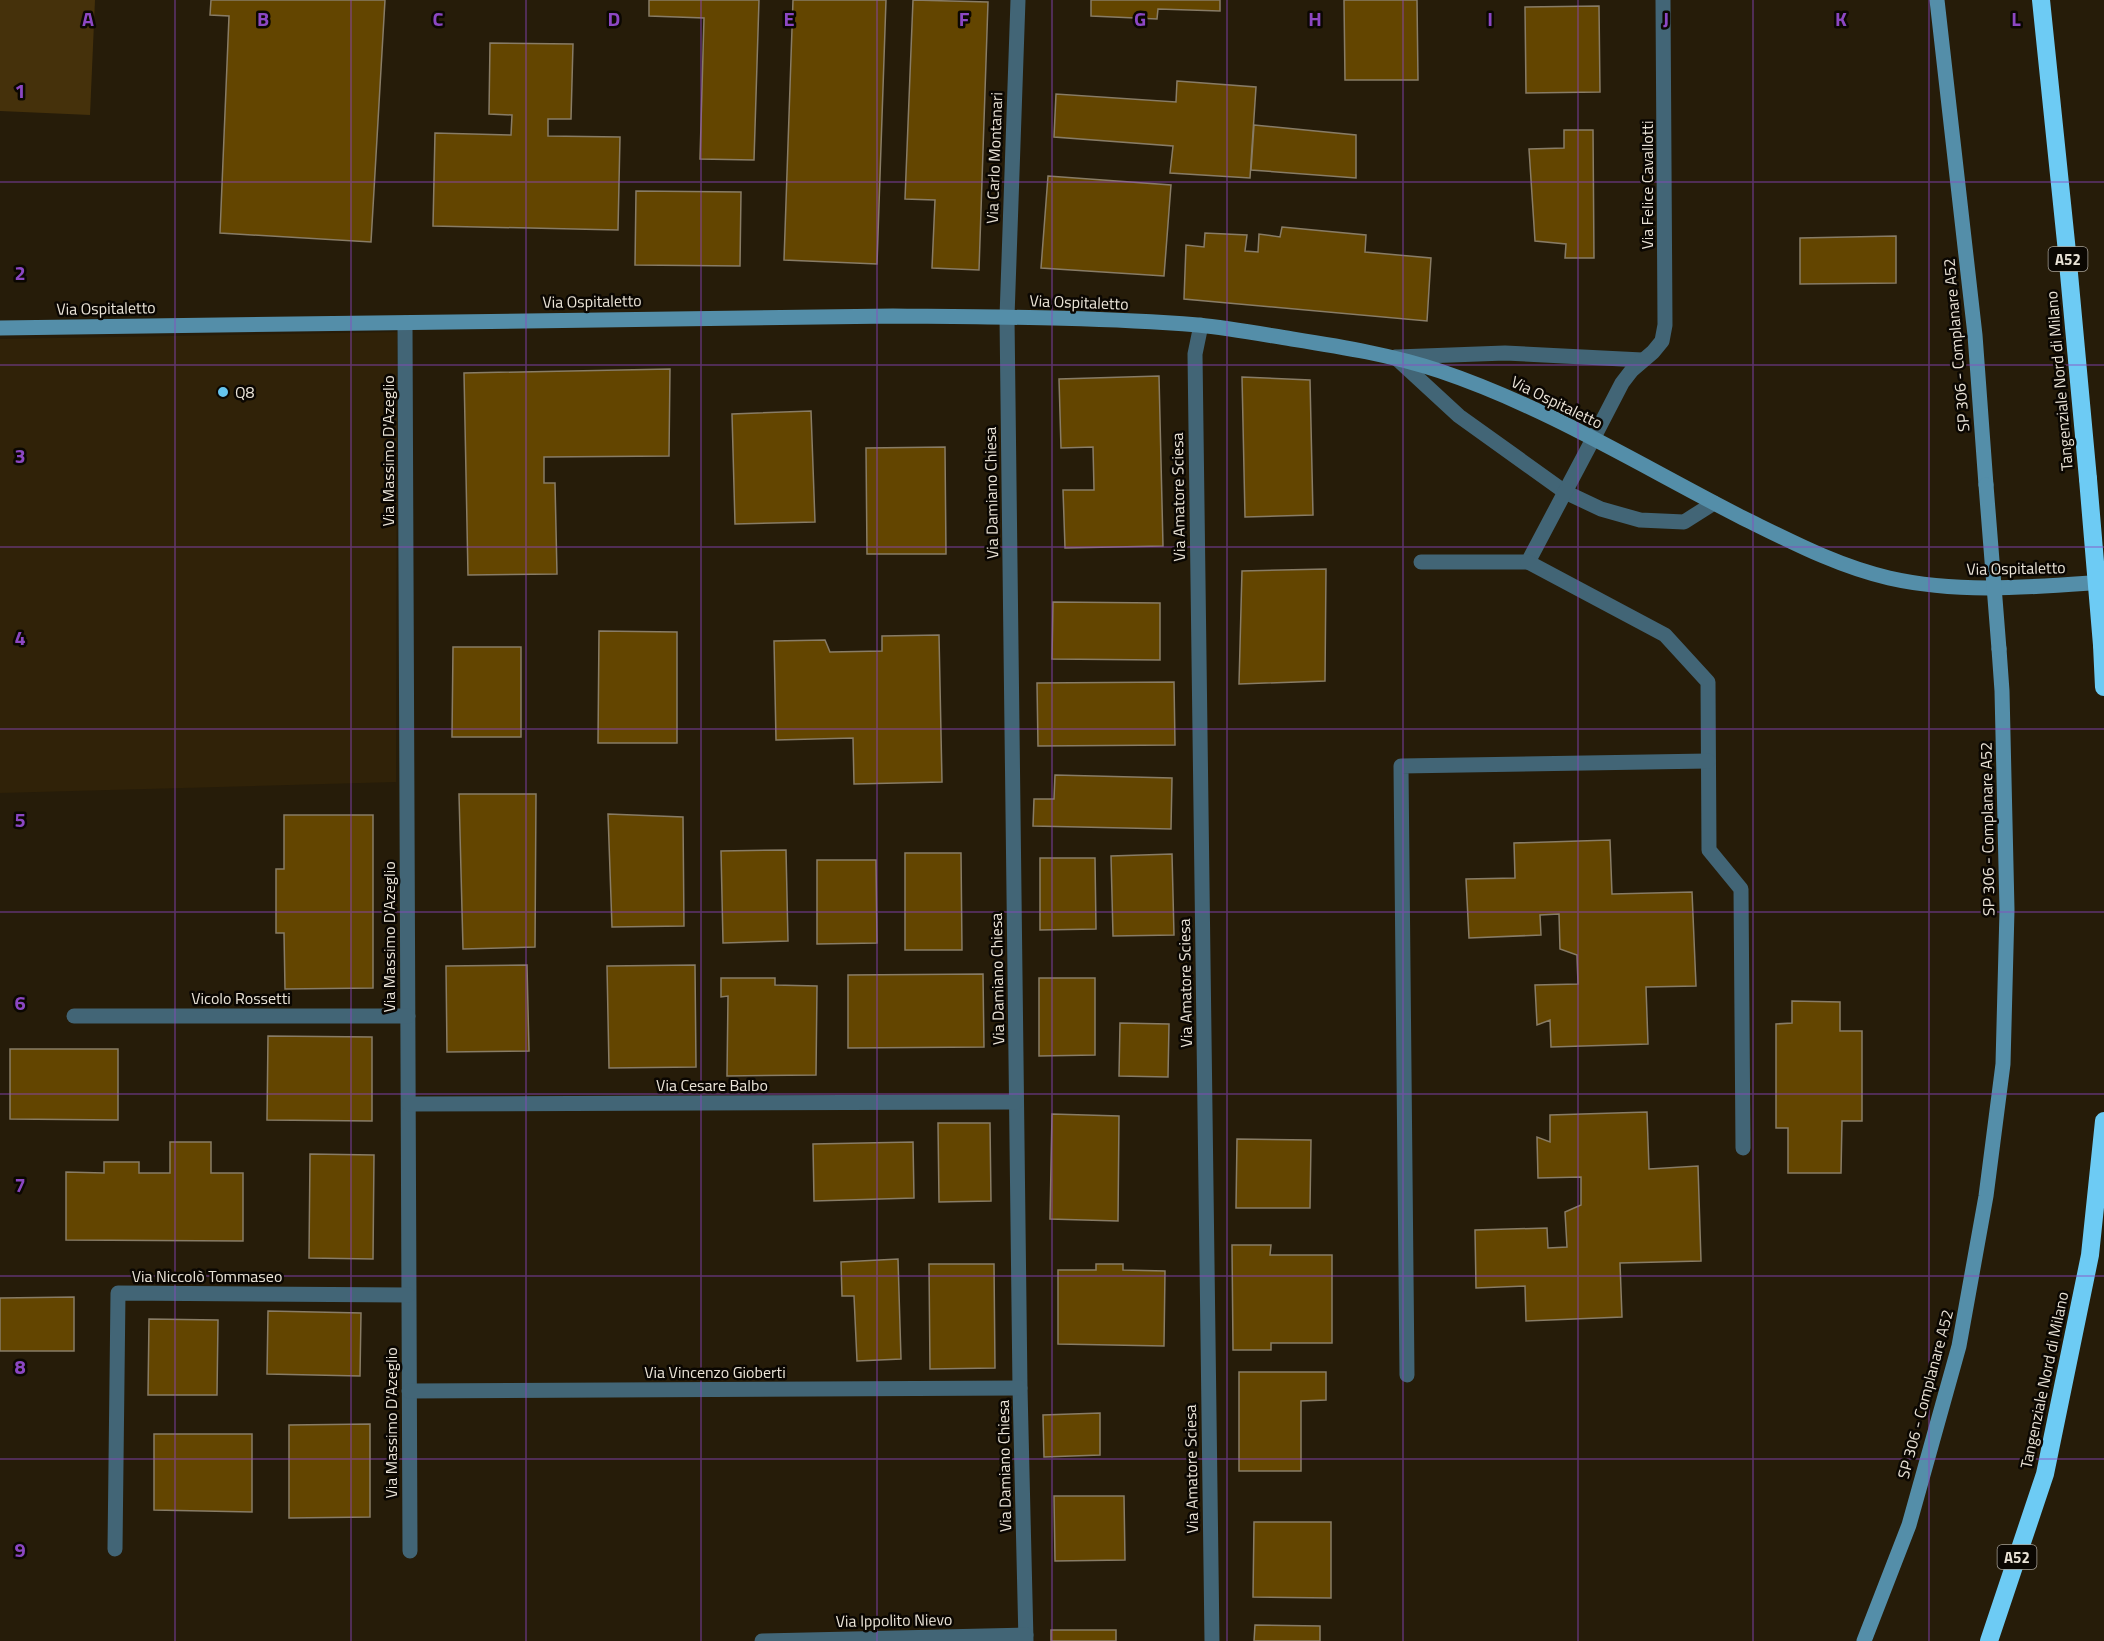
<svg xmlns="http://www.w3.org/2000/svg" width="2104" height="1641" font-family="'Titillium Web',sans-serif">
<rect width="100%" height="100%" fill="#261c09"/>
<!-- built -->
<path fill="#302208" d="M397,332L396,782L0,793V339Z"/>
<!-- green -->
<path fill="#45310b" d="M0,0H95L90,115L0,111Z"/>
<!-- building -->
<g fill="#634500" stroke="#887c66" stroke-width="1.5">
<path d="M211,0H385L371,242L220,233L229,16L210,15Z"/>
<path d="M649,0H759L754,160L700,159L704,18L649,16Z"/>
<path d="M793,0H886L877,264L784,260Z"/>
<path d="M913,0L988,2L979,270L932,268L935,200L905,199Z"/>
<path d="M1091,0H1220V11L1158,9L1157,19L1091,16Z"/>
<path d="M1344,0H1417L1418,80H1345Z"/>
<path d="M1599,6L1600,92L1526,93L1525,7Z"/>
<path d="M490,43L573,44L571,119H548V136L620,137L618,230L433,226L435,133L511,135L512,115L489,114Z"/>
<path d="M1177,81L1256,87L1250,178L1170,173L1173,146L1054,137L1056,94L1176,102Z"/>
<path d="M1254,125L1356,135V178L1251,170Z"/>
<path d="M1564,130H1593L1594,258H1565L1566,244L1535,241L1529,149L1564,148Z"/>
<path d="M1048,176L1171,185L1164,276L1041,268Z"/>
<path d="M636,191L741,192L740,266L635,265Z"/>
<path d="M1282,227L1366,235L1365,252L1431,258L1427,321L1184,299L1186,245L1204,247L1205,233L1247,235L1245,251L1258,252L1259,234L1280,237Z"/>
<path d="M1896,236V283L1800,284V238Z"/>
<path d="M670,369L669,456L544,457V483H555L557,574L468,575L464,373Z"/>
<path d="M1159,376L1163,546L1065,548L1063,490H1094L1093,447L1061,448L1059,379Z"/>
<path d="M1242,377L1310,380L1313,515L1245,517Z"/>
<path d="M811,411L815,522L735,524L732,414Z"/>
<path d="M945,447L946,554H867L866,448Z"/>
<path d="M1326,569L1325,681L1239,684L1242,571Z"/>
<path d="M1053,602L1160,603V660L1052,659Z"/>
<path d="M599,631L677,632V743H598Z"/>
<path d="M939,635L942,782L854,784L853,738L776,740L774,641L825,640L830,652L882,651V636Z"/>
<path d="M453,647H521V737H452Z"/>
<path d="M1174,682L1175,745L1038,746L1037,683Z"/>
<path d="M1055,775L1172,778L1171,829L1033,826L1034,799H1054Z"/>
<path d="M459,794H536L535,947L463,949Z"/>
<path d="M608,814L683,817L684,926L612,927Z"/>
<path d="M284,815H373V988L285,989L284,933H276V869H284Z"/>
<path d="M1610,840L1612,894L1692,892L1696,986L1646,987L1648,1044L1551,1047L1550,1020L1537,1025L1535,985L1578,984L1577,955L1560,949L1559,914L1540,915L1541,935L1469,938L1466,879L1515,878L1514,843Z"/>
<path d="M786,850L788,941L723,943L721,851Z"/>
<path d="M905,853H961L962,950H905Z"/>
<path d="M1172,854L1174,935L1113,936L1111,856Z"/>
<path d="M1040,858H1095L1096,929L1040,930Z"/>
<path d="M817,860H876L877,943L817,944Z"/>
<path d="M527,965L529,1051L447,1052L446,966Z"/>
<path d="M695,965L696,1067L609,1068L607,966Z"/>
<path d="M983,974L984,1047L848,1048V975Z"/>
<path d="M721,978H775V985L817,986L816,1075L727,1076L728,996L721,997Z"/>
<path d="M1039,978H1095V1055L1039,1056Z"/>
<path d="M1792,1001L1840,1002V1031H1862V1121H1842L1841,1173H1788V1128H1776V1024L1792,1023Z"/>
<path d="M1120,1023L1169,1024L1168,1077L1119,1076Z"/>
<path d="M268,1036L372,1037V1121L267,1120Z"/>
<path d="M10,1049H118V1120L10,1119Z"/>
<path d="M1647,1112L1649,1169L1698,1166L1701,1261L1620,1263L1622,1317L1526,1321L1525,1286L1476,1288L1475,1230L1547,1228L1548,1248L1567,1247L1565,1212L1581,1205V1177L1538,1178L1537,1137L1550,1142V1115Z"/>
<path d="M1052,1114L1119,1116L1118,1221L1050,1219Z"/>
<path d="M938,1123H990L991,1201L939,1202Z"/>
<path d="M1237,1139L1311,1140L1310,1208H1236Z"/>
<path d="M170,1142H211V1173H243V1241L66,1240V1172L104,1173V1162H139V1173H170Z"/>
<path d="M913,1142L914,1198L814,1201L813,1144Z"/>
<path d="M310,1154L374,1155L373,1259L309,1258Z"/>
<path d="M1232,1245H1271L1270,1255H1332V1343H1271V1350H1233Z"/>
<path d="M898,1259L901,1359L857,1361L854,1296H842L841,1262Z"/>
<path d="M929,1264H994L995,1368L930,1369Z"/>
<path d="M1096,1264H1123V1270L1165,1271L1164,1346L1058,1344V1270H1096Z"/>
<path d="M74,1297V1351H0V1298Z"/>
<path d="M268,1311L361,1313L360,1376L267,1374Z"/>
<path d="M149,1319L218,1320L217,1395H148Z"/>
<path d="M1239,1372H1326V1400L1301,1401V1471H1239Z"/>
<path d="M1100,1413V1455L1044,1457L1043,1415Z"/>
<path d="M370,1424V1517L289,1518V1425Z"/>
<path d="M154,1434H252V1512L154,1510Z"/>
<path d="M1054,1496H1124L1125,1560L1055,1561Z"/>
<path d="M1254,1522H1331V1598L1253,1597Z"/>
<path d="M1255,1625L1320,1626V1641H1254Z"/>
<rect x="1051" y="1630" width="65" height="11"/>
</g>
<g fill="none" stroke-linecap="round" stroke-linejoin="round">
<!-- lane -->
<g stroke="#426576" stroke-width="15">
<path d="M1395,357L1459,416L1565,492L1601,509L1640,520L1684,522L1714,503"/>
<path d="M1421,562H1528L1593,439"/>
<path d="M1528,562L1665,635L1708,682L1709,850L1741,889L1743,1148"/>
<path d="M1407,1375L1401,766L1708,761"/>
</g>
<!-- street -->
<g stroke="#426576" stroke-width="15">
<path d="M1018,0L1007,317L1020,1388L1026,1641"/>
<path d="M405,323L410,1551"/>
<path d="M1201,325L1195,354L1212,1641"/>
<path d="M1397,357L1505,353L1642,360"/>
<path d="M1593,439L1622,383L1632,370L1653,352L1662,341L1665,325L1663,0"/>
<path d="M74,1016H408"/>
<path d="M409,1104L1016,1102"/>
<path d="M409,1391L1020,1388"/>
<path d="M115,1549L118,1293L408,1295"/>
<path d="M762,1641L1026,1635"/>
</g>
<!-- secondary -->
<g stroke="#548ea9" stroke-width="15">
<path d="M1937,0L1975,335L1986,485"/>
<path d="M0,328L893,316C994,317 1097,317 1198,325C1229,328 1261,334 1292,339C1343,347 1392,355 1440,371C1547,407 1643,467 1743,518C1790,541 1837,566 1889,578C1960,594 2032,587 2104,582"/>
<path d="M1864,1641L1909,1525L1959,1346L1986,1196L2003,1064L2007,910L2002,691L1999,649"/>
</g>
<!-- highway -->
<g stroke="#6dcbf4" stroke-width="18">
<path d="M2041,0L2067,252L2088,479"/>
<path d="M2102,645L2104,687"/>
<path d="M1989,1641L2045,1474L2090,1255L2104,1121"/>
</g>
<!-- secondary-bridge -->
<path stroke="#548ea9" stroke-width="15" d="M1986,485L1999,649"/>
<!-- highway-bridge -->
<path stroke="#6dcbf4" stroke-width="18" d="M2088,479L2102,645"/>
</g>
<!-- grid -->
<path fill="none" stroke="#8c47c3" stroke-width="1.5" stroke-opacity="0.55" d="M175,0V1641M351,0V1641M526,0V1641M701,0V1641M877,0V1641M1052,0V1641M1227,0V1641M1403,0V1641M1578,0V1641M1753,0V1641M1929,0V1641M0,182H2104M0,365H2104M0,547H2104M0,729H2104M0,912H2104M0,1094H2104M0,1276H2104M0,1459H2104"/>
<!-- markers -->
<circle fill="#65c5ee" stroke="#0b0702" stroke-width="2" cx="223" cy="392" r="6"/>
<g text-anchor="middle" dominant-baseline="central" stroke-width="5" stroke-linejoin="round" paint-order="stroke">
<!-- shield labels -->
<g fill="#0b0702" stroke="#a7a197" stroke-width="1.5">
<rect x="2048.5" y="247" width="39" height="24" rx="4.5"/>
<rect x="1997.5" y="1545" width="39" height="24" rx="4.5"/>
</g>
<g font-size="15" font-weight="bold" fill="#eae3d7">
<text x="2068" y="259">A52</text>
<text x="2017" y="1557">A52</text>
</g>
<!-- street labels -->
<g font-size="16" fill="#eae3d7" stroke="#0b0702">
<text transform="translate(994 158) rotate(-88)">Via Carlo Montanari</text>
<text transform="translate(1647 185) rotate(-90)">Via Felice Cavallotti</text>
<text transform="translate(592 301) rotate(-1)">Via Ospitaletto</text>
<text transform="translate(1079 302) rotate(2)">Via Ospitaletto</text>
<text transform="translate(106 308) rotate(-1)">Via Ospitaletto</text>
<text transform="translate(1956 345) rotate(-95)">SP 306 - Complanare A52</text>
<text transform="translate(2059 381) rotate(-95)">Tangenziale Nord di Milano</text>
<text transform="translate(1557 402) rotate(26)">Via Ospitaletto</text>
<text transform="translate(388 451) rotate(-90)">Via Massimo D'Azeglio</text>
<text transform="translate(991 493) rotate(-91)">Via Damiano Chiesa</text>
<text transform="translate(1178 497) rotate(-91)">Via Amatore Sciesa</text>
<text transform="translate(2016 568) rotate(-1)">Via Ospitaletto</text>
<text transform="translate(1987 829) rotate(-91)">SP 306 - Complanare A52</text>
<text transform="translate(389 937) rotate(-90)">Via Massimo D'Azeglio</text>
<text transform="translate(997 979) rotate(-91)">Via Damiano Chiesa</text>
<text transform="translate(1185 983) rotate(-91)">Via Amatore Sciesa</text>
<text x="241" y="998">Vicolo Rossetti</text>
<text x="712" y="1085">Via Cesare Balbo</text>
<text x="207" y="1276">Via Niccolò Tommaseo</text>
<text x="715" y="1372">Via Vincenzo Gioberti</text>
<text transform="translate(2044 1380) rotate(-78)">Tangenziale Nord di Milano</text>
<text transform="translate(1925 1394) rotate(-75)">SP 306 - Complanare A52</text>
<text transform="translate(391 1423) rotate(-90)">Via Massimo D'Azeglio</text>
<text transform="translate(1004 1466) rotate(-91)">Via Damiano Chiesa</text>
<text transform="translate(1191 1469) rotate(-91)">Via Amatore Sciesa</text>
<text transform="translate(894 1620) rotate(-1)">Via Ippolito Nievo</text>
</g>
<!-- poi labels -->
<g font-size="16" fill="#eae3d7" stroke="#0b0702" text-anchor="start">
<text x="235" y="392">Q8</text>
</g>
</g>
<g font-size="20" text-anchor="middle" font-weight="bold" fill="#8c47c3" stroke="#0b0702" stroke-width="5" stroke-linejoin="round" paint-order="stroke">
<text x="88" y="26">A</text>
<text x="263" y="26">B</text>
<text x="438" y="26">C</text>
<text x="614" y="26">D</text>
<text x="789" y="26">E</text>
<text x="964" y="26">F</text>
<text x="1140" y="26">G</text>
<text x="1315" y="26">H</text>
<text x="1490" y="26">I</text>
<text x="1666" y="26">J</text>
<text x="1841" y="26">K</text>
<text x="2016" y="26">L</text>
<text x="20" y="98">1</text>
<text x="20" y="280">2</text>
<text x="20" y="463">3</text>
<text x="20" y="645">4</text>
<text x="20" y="827">5</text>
<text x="20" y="1010">6</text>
<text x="20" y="1192">7</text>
<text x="20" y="1374">8</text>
<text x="20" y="1557">9</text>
</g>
</svg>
